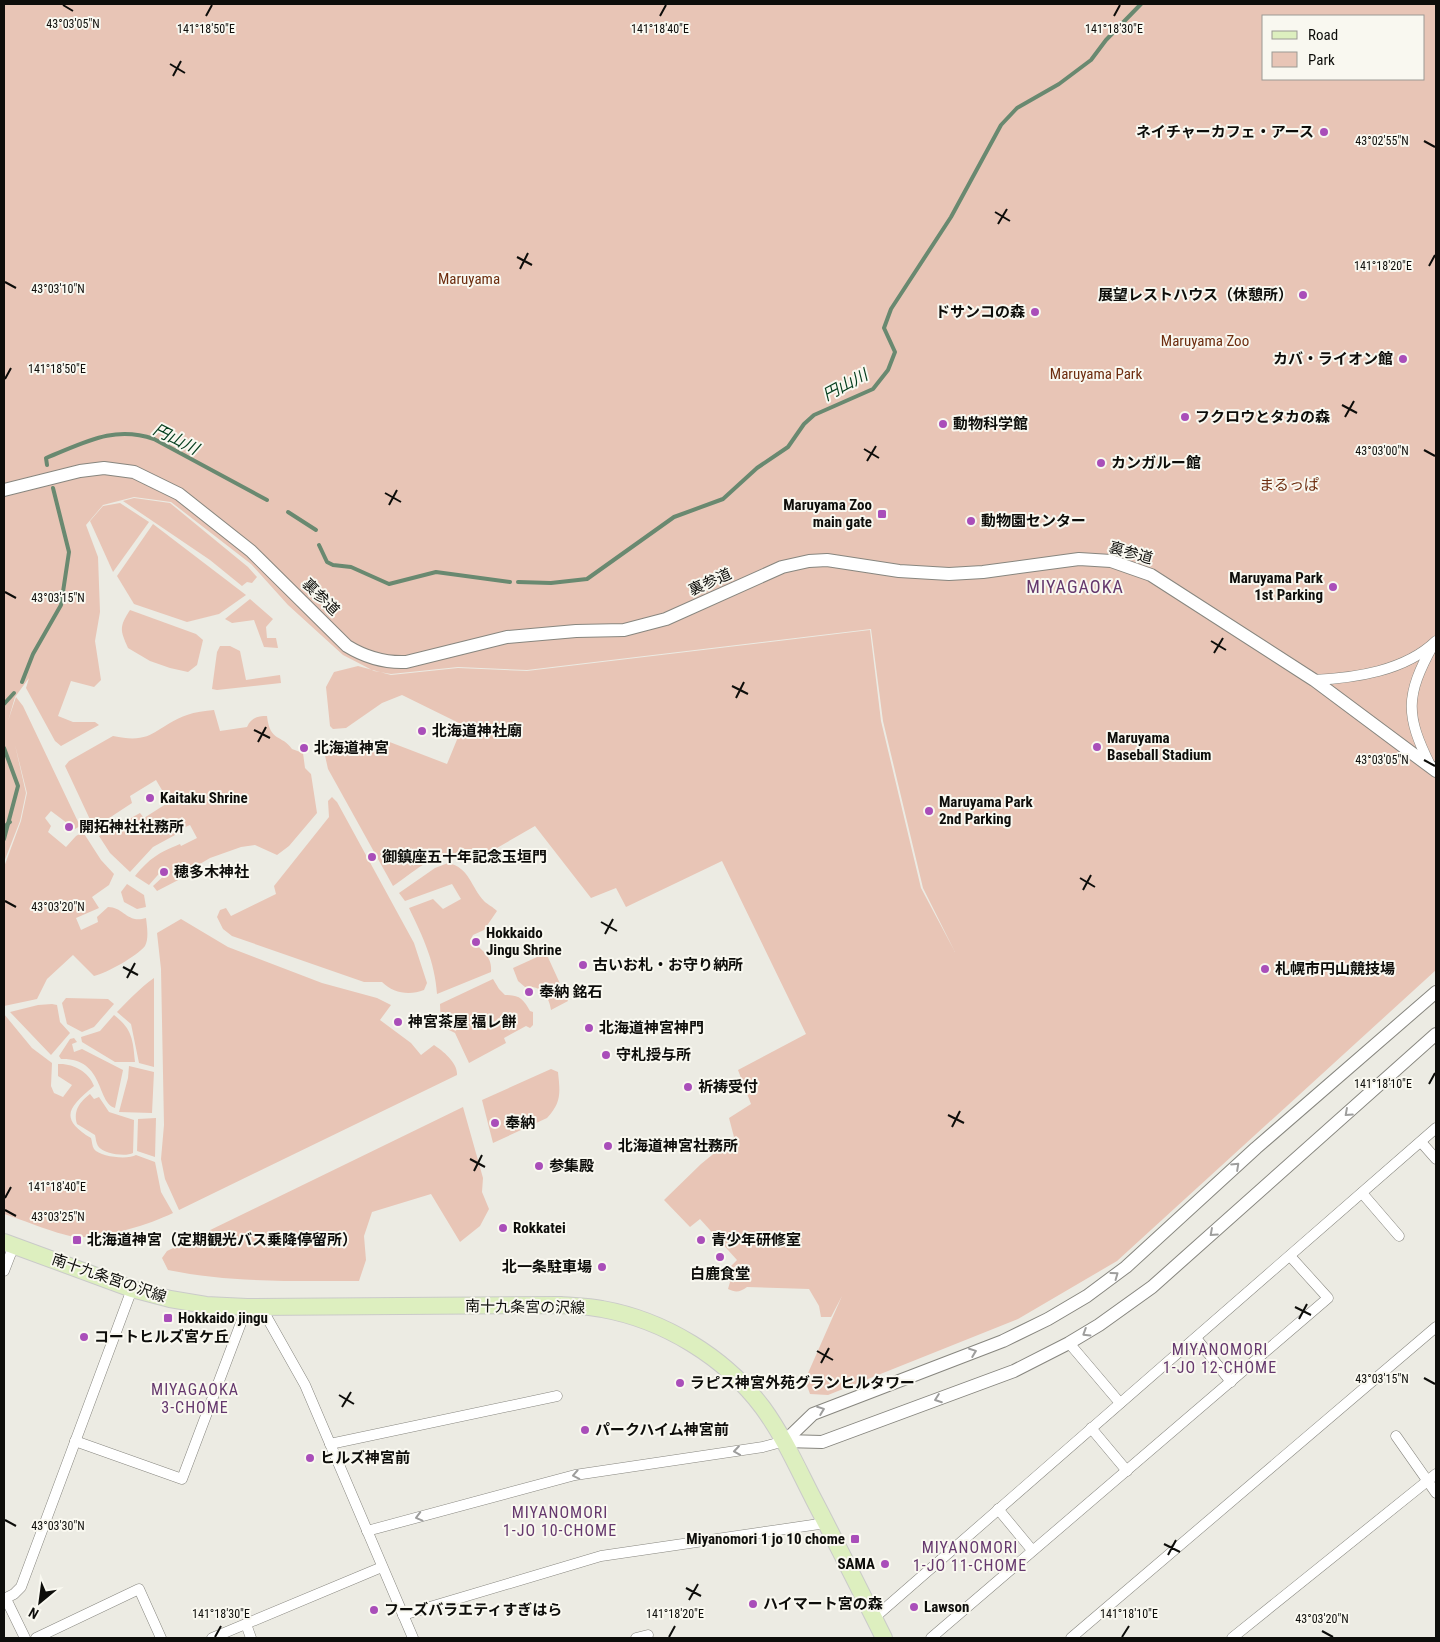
<svg xmlns="http://www.w3.org/2000/svg" width="1440" height="1642" font-family="'Roboto Condensed','Noto Sans JP',sans-serif">
<rect width="100%" height="100%" fill="#ecebe3"/>
<!-- green -->
<g fill="#e8c5b6" fill-rule="evenodd">
<path d="M4,4H1436V970L1117,1261L1018,1319L828,1395L810,1394L805,1380L842,1296L831,1317H821L819,1306L809,1289L747,1287C740,1292 736,1293 728,1289L730,1282L724,1273L737,1260L700,1219L690,1227L664,1200L701,1164L734,1137L729,1118L751,1104L738,1070L806,1034L722,861L626,907L616,888L591,898L535,826L476,860C443,842 420,868 393,886L328,769L324,751L366,740L387,741L447,764L463,725L402,695L382,703L346,728L333,729L330,726L326,687L334,672L358,666L391,675L458,668L527,671L870,630L881,721L921,888L955,952L923,888L883,721L871,629L527,670L458,667L391,674L374,671L343,655L288,605L251,564L171,502L134,497L103,505L86,525L98,557L100,612L95,641L101,680L94,687L71,681L58,716L73,722H95L99,725L61,746L55,741L26,688L29,678L15,697L8,721L16,697L23,706L80,826L75,829L51,811L45,818L51,826L48,832L66,847L76,836L83,832L101,860L114,874L109,885L92,897L99,908L76,918L81,930L98,922L97,917L108,907C124,907 127,924 146,918C147,926 149,939 145,946C137,956 107,973 94,976L73,955L47,979L37,999L4,1006V867L21,821L27,793L15,745L26,793L20,821L4,862ZM1264,16H1424V79H1264Z"/>
<path d="M134,498L170,503L248,567L257,577L252,583L247,582L242,586L210,560L123,501Z"/>
<path d="M120,503L149,522L113,572L90,521L103,506Z"/>
<path d="M153,524L246,595L219,614L187,622L134,604L117,576Z"/>
<path d="M250,599L273,619L266,627L267,638H276L278,648L264,647L254,620L232,623L225,619Z"/>
<path d="M130,610L196,634L203,640L197,665L188,672L170,668L150,661L128,648C120,630 119,627 130,610Z"/>
<path d="M220,646H230L240,651L246,680L280,675L281,683L217,690L212,689L217,652Z"/>
<path d="M214,710L220,731L247,727C251,718 257,716 267,716C270,743 282,734 292,749L303,753L305,768L311,774L317,813L289,846L277,855L255,845L241,847L210,858L193,868L186,876L157,891L153,886L168,872L164,868L149,885L135,876C150,858 158,853 180,844L181,846L197,838L190,825L174,832L175,835L153,847L130,872L110,853L99,836L140,813L144,818L169,802L156,780L130,796L132,803L94,828L65,766L69,761L113,736C154,745 154,727 187,715C195,712 205,711 214,710Z"/>
<path d="M332,797L337,802L414,943L427,983L424,990C409,996 393,993 382,982H364L232,936L223,929L217,917L220,910L226,908L231,916L276,894L274,886L329,817L328,801Z"/>
<path d="M448,863C469,867 471,887 484,901C487,904 493,907 497,911L484,930L473,935L470,941C481,948 493,957 491,972L437,994C435,962 423,937 409,908L433,899L443,909L461,899L452,884L405,901L399,893L435,868Z"/>
<path d="M127,884L144,895L146,907L137,909L124,902L121,892Z"/>
<path d="M181,919L228,947L322,983L377,998L391,1005L380,1020L411,1043L421,1055L434,1045C443,1051 458,1063 457,1075L179,1210L165,1179L161,1159L164,1125L161,969L157,933Z"/>
<path d="M546,953L568,1001L551,1010C549,996 541,985 525,987L518,981L513,968Z"/>
<path d="M154,978V1067L139,1063L131,1024L117,1012C129,1000 140,988 154,978Z"/>
<path d="M493,979L499,989L505,995C520,995 523,999 530,1011L533,1012V1025L530,1028L526,1026L504,1038L506,1043L469,1063L455,1033L441,1026L440,1004Z"/>
<path d="M66,998L108,999L114,1004L94,1027L82,1032L67,1024L62,1003Z"/>
<path d="M52,1004L57,1005L60,1022L70,1033L51,1055L10,1012L38,1005Z"/>
<path d="M4,1014L32,1048L52,1063L51,1086L54,1093L63,1097L72,1085L58,1076V1064C73,1063 89,1072 94,1086C69,1107 58,1118 91,1138C92,1141 92,1146 94,1149C100,1157 128,1160 136,1155L155,1162L161,1192L173,1213C148,1225 106,1238 78,1237C63,1237 21,1219 4,1214Z"/>
<path d="M114,1015C132,1029 133,1039 135,1062H115L82,1042L81,1037L100,1031Z"/>
<path d="M74,1038L77,1042L72,1044L74,1052L82,1049L123,1070L115,1108C96,1102 105,1058 61,1059L59,1056L70,1039Z"/>
<path d="M129,1066L154,1072L152,1113L119,1112L128,1078Z"/>
<path d="M551,1069L558,1072C560,1092 562,1102 547,1118L493,1143L482,1100Z"/>
<path d="M90,1094L94,1099L99,1097L109,1112L134,1120L133,1153C126,1157 103,1154 98,1146C96,1143 96,1139 95,1135L77,1124C73,1110 80,1102 90,1094Z"/>
<path d="M463,1107L483,1178L482,1192L489,1209L480,1226L460,1242L431,1194L372,1212L364,1236L366,1260L359,1281C295,1281 231,1283 168,1270L162,1258L167,1251Z"/>
<path d="M156,1118L155,1157L137,1151L138,1119Z"/>
</g>
<g fill="none" stroke-linecap="round" stroke-linejoin="round">
<!-- stream -->
<g stroke="#698970" stroke-width="4">
<path d="M47,465L46,458C84,443 113,425 154,439L267,500"/>
<path d="M288,512L316,530"/>
<path d="M319,545L327,562L333,565L351,567L389,584L436,572L510,582"/>
<path d="M518,582L551,583L587,579L674,517L723,499L757,468L788,447L804,424L814,415L873,389L888,370L895,352L884,328L891,309L951,217L1001,125L1017,108L1059,84L1091,60L1106,40L1141,4"/>
<path d="M22,682L33,654L61,605L69,552L53,488"/>
<path d="M4,704L14,693"/>
<path d="M4,748L18,786L4,839"/>
<path d="M4,827L10,822"/>
</g>
<defs>
<g id="minor">
<path d="M1314,680C1355,678 1405,671 1436,641"/>
<path d="M1431,767C1405,715 1405,696 1433,645"/>
<path d="M1421,1142L1436,1159"/>
<path d="M1362,1193L1399,1236"/>
<path d="M4,1271L14,1245"/>
<path d="M261,1307L305,1385L413,1638"/>
<path d="M1196,1338L1231,1382"/>
<path d="M1069,1343L1120,1403"/>
<path d="M1091,1428L1127,1471"/>
<path d="M1396,1436L1436,1493"/>
<path d="M75,1441L182,1479L247,1307"/>
<path d="M330,1444L557,1396"/>
<path d="M998,1509L1032,1550"/>
<path d="M367,1531L575,1475L763,1447L785,1441"/>
<path d="M4,1599L14,1594L21,1587L132,1289"/>
<path d="M6,1599L25,1638"/>
<path d="M403,1615L601,1556L826,1523"/>
<path d="M874,1618L1436,1128"/>
<path d="M246,1624L251,1638"/>
<path d="M36,1638L139,1589L161,1638"/>
<path d="M212,1638L382,1567"/>
<path d="M636,1638L648,1635"/>
<path d="M931,1638L1328,1298L1290,1256"/>
<path d="M1071,1638L1436,1327"/>
<path d="M1232,1638L1436,1474"/>
</g>
<g id="tertiary">
<path d="M4,490L80,471L104,468L134,472L179,494L251,551L347,646C365,657 384,663 406,662L507,637L576,631L624,630L666,619L782,567L809,561L827,560L899,571L949,574L983,572L1079,559L1111,561L1151,575L1314,680L1436,771"/>
<path d="M785,1441L813,1414L1003,1341L1048,1319L1087,1296L1126,1267L1256,1148L1436,992"/>
<path d="M785,1441L822,1442L1014,1371L1069,1343L1099,1325L1152,1287L1436,1034"/>
</g>
<path id="primary" d="M4,1242L132,1289L170,1299L206,1305L247,1307L561,1305C574,1306 589,1306 602,1309C664,1320 725,1357 763,1408C784,1437 798,1469 814,1500C838,1546 861,1592 884,1638"/>
</defs>
<!-- minor casing -->
<use href="#minor" stroke="#87867f" stroke-width="11"/>
<!-- tertiary casing -->
<use href="#tertiary" stroke="#87867f" stroke-width="14"/>
<!-- primary casing -->
<use href="#primary" stroke="#cacac9" stroke-width="18"/>
<!-- minor -->
<use href="#minor" stroke="#fff" stroke-width="10"/>
<!-- tertiary -->
<use href="#tertiary" stroke="#fff" stroke-width="12"/>
<!-- primary -->
<use href="#primary" stroke="#ddefbf" stroke-width="16"/>
</g>
<!-- one-way arrows -->
<defs><path id="oneway-chevron" d="M-2-3.5L2.5 0L-2 3.5" fill="none" stroke-width="1.6" stroke-linecap="round" stroke-linejoin="round" transform="scale(1.25)"/></defs>
<g stroke="#9e9e9d">
<use href="#oneway-chevron" transform="translate(1348 1113) rotate(138)"/>
<use href="#oneway-chevron" transform="translate(1236 1166) rotate(-43)"/>
<use href="#oneway-chevron" transform="translate(1213 1233) rotate(138)"/>
<use href="#oneway-chevron" transform="translate(1115 1275) rotate(-36)"/>
<use href="#oneway-chevron" transform="translate(1086 1333) rotate(148)"/>
<use href="#oneway-chevron" transform="translate(973 1352) rotate(-21)"/>
<use href="#oneway-chevron" transform="translate(938 1399) rotate(160)"/>
<use href="#oneway-chevron" transform="translate(821 1410) rotate(-21)"/>
<use href="#oneway-chevron" transform="translate(737 1451) rotate(172)"/>
<use href="#oneway-chevron" transform="translate(576 1475) rotate(169)"/>
<use href="#oneway-chevron" transform="translate(419 1517) rotate(165)"/>
</g>
<!-- ticks -->
<path fill="none" stroke="#0d0d0a" stroke-width="2" d="M63,5L73,11M206,16L212,5M660,16L666,5M1114,16L1120,5M170,64L185,73M173,76L181,61M1424,141L1435,147M995,212L1010,221M998,224L1007,209M517,257L532,265M1429,266L1435,255M520,269L528,253M5,282L16,288M5,379L11,368M1342,405L1357,413M1345,417L1354,401M864,449L879,458M1424,450L1435,456M867,461L876,446M385,493L401,502M389,505L397,490M5,592L16,598M1211,641L1226,650M1214,653L1223,638M732,686L748,694M736,698L744,682M254,730L270,738M258,742L266,727M1424,760L1435,766M1080,878L1095,887M1083,890L1091,875M5,901L16,907M601,922L617,931M605,934L613,919M123,967L138,975M127,978L135,963M1429,1084L1435,1073M948,1115L964,1123M952,1127L960,1111M470,1159L485,1167M474,1171L482,1155M5,1198L11,1187M5,1210L16,1216M1295,1307L1311,1315M1299,1319L1307,1304M817,1351L833,1360M821,1363L829,1348M1424,1378L1435,1384M339,1395L354,1404M342,1407L351,1392M5,1520L16,1526M1164,1544L1180,1552M1168,1555L1176,1540M686,1588L701,1596M689,1600L698,1584M1322,1631L1333,1637M215,1637L221,1626M669,1637L675,1626M1122,1637L1129,1626"/>
<!-- markers -->
<g fill="#a94eb9" stroke="#f9f8f0" stroke-width="2">
<circle cx="1324" cy="132" r="5"/>
<circle cx="1303" cy="295" r="5"/>
<circle cx="1035" cy="312" r="5"/>
<circle cx="1403" cy="359" r="5"/>
<circle cx="1185" cy="417" r="5"/>
<circle cx="943" cy="424" r="5"/>
<circle cx="1101" cy="463" r="5"/>
<rect x="877" y="509" width="10" height="10" rx="2.5"/>
<circle cx="971" cy="521" r="5"/>
<circle cx="1333" cy="587" r="5"/>
<circle cx="422" cy="731" r="5"/>
<circle cx="1097" cy="747" r="5"/>
<circle cx="304" cy="748" r="5"/>
<circle cx="150" cy="798" r="5"/>
<circle cx="929" cy="811" r="5"/>
<circle cx="69" cy="827" r="5"/>
<circle cx="372" cy="857" r="5"/>
<circle cx="164" cy="872" r="5"/>
<circle cx="476" cy="942" r="5"/>
<circle cx="583" cy="965" r="5"/>
<circle cx="1265" cy="969" r="5"/>
<circle cx="529" cy="992" r="5"/>
<circle cx="398" cy="1022" r="5"/>
<circle cx="589" cy="1028" r="5"/>
<circle cx="606" cy="1055" r="5"/>
<circle cx="688" cy="1087" r="5"/>
<circle cx="495" cy="1123" r="5"/>
<circle cx="608" cy="1146" r="5"/>
<circle cx="539" cy="1166" r="5"/>
<circle cx="503" cy="1228" r="5"/>
<rect x="72" y="1235" width="10" height="10" rx="2.5"/>
<circle cx="701" cy="1240" r="5"/>
<circle cx="720" cy="1257" r="5"/>
<circle cx="602" cy="1267" r="5"/>
<rect x="163" y="1313" width="10" height="10" rx="2.5"/>
<circle cx="84" cy="1337" r="5"/>
<circle cx="680" cy="1383" r="5"/>
<circle cx="585" cy="1430" r="5"/>
<circle cx="310" cy="1458" r="5"/>
<rect x="850" y="1534" width="10" height="10" rx="2.5"/>
<circle cx="885" cy="1564" r="5"/>
<circle cx="753" cy="1604" r="5"/>
<circle cx="914" cy="1607" r="5"/>
<circle cx="374" cy="1610" r="5"/>
</g>
<g text-anchor="middle" dominant-baseline="central" stroke-width="4" stroke-linejoin="round" paint-order="stroke">
<!-- poi labels -->
<g font-size="15" font-weight="bold" fill="#0d0d0a" stroke="#f9f8f0" text-anchor="start">
<text x="1314" y="132" text-anchor="end">ネイチャーカフェ・アース</text>
<text x="1293" y="295" text-anchor="end">展望レストハウス（休憩所）</text>
<text x="1025" y="312" text-anchor="end">ドサンコの森</text>
<text x="1393" y="359" text-anchor="end">カバ・ライオン館</text>
<text x="1195" y="417">フクロウとタカの森</text>
<text x="953" y="424">動物科学館</text>
<text x="1111" y="463">カンガルー館</text>
<text x="872" y="505" text-anchor="end">Maruyama Zoo<tspan x="872" dy="17">main gate</tspan></text>
<text x="981" y="521">動物園センター</text>
<text x="1323" y="578" text-anchor="end">Maruyama Park<tspan x="1323" dy="17">1st Parking</tspan></text>
<text x="432" y="731">北海道神社廟</text>
<text x="1107" y="738">Maruyama<tspan x="1107" dy="17">Baseball Stadium</tspan></text>
<text x="314" y="748">北海道神宮</text>
<text x="160" y="798">Kaitaku Shrine</text>
<text x="939" y="802">Maruyama Park<tspan x="939" dy="17">2nd Parking</tspan></text>
<text x="79" y="827">開拓神社社務所</text>
<text x="382" y="857">御鎮座五十年記念玉垣門</text>
<text x="174" y="872">穂多木神社</text>
<text x="486" y="933">Hokkaido<tspan x="486" dy="17">Jingu Shrine</tspan></text>
<text x="593" y="965">古いお札・お守り納所</text>
<text x="1275" y="969">札幌市円山競技場</text>
<text x="539" y="992">奉納 銘石</text>
<text x="408" y="1022">神宮茶屋 福レ餅</text>
<text x="599" y="1028">北海道神宮神門</text>
<text x="616" y="1055">守札授与所</text>
<text x="698" y="1087">祈祷受付</text>
<text x="505" y="1123">奉納</text>
<text x="618" y="1146">北海道神宮社務所</text>
<text x="549" y="1166">参集殿</text>
<text x="513" y="1228">Rokkatei</text>
<text x="87" y="1240">北海道神宮（定期観光バス乗降停留所）</text>
<text x="711" y="1240">青少年研修室</text>
<text x="592" y="1267" text-anchor="end">北一条駐車場</text>
<text x="720" y="1274" text-anchor="middle">白鹿食堂</text>
<text x="178" y="1318">Hokkaido jingu</text>
<text x="94" y="1337">コートヒルズ宮ケ丘</text>
<text x="690" y="1383">ラピス神宮外苑グランヒルタワー</text>
<text x="595" y="1430">パークハイム神宮前</text>
<text x="320" y="1458">ヒルズ神宮前</text>
<text x="845" y="1539" text-anchor="end">Miyanomori 1 jo 10 chome</text>
<text x="875" y="1564" text-anchor="end">SAMA</text>
<text x="763" y="1604">ハイマート宮の森</text>
<text x="924" y="1607">Lawson</text>
<text x="384" y="1610">フーズバラエティすぎはら</text>
</g>
<!-- park labels -->
<g font-size="15" fill="#6d2d0f" stroke="#f9f8f0">
<text x="469" y="279">Maruyama</text>
<text x="1205" y="341">Maruyama Zoo</text>
<text x="1096" y="374">Maruyama Park</text>
<text x="1289" y="485">まるっぱ</text>
</g>
<!-- street labels -->
<g font-size="15" fill="#0d0d0a" stroke="#f9f8f0">
<text transform="translate(1131 553) rotate(16)">裏参道</text>
<text transform="translate(710 582) rotate(-24)">裏参道</text>
<text transform="translate(321 597) rotate(45)">裏参道</text>
<text transform="translate(109 1278) rotate(19)">南十九条宮の沢線</text>
<text transform="translate(525 1307) rotate(1)">南十九条宮の沢線</text>
</g>
<!-- water labels -->
<g font-size="16" font-style="italic" fill="#023c1c" stroke="#f9f8f0">
<text transform="translate(845 385) rotate(-28)">円山川</text>
<text transform="translate(176 439) rotate(27)">円山川</text>
</g>
<!-- neighbourhood labels -->
<g font-size="16" letter-spacing="1" fill="#65386d" stroke="#f9f8f0">
<text x="1220" y="1349">MIYANOMORI<tspan x="1220" dy="18">1-JO 12-CHOME</tspan></text>
<text x="195" y="1389">MIYAGAOKA<tspan x="195" dy="18">3-CHOME</tspan></text>
<text x="560" y="1512">MIYANOMORI<tspan x="560" dy="18">1-JO 10-CHOME</tspan></text>
<text x="970" y="1547">MIYANOMORI<tspan x="970" dy="18">1-JO 11-CHOME</tspan></text>
</g>
<!-- quarter labels -->
<g font-size="18" letter-spacing="1" fill="#65386d" stroke="#f9f8f0">
<text x="1075" y="586">MIYAGAOKA</text>
</g>
</g>
<g font-size="12" text-anchor="middle" fill="#0d0d0a" stroke="#f9f8f0" stroke-width="4" stroke-linejoin="round" paint-order="stroke">
<text x="73" y="28">43°03'05"N</text>
<text x="206" y="33">141°18'50"E</text>
<text x="660" y="33">141°18'40"E</text>
<text x="1114" y="33">141°18'30"E</text>
<text x="1382" y="145">43°02'55"N</text>
<text x="1383" y="270">141°18'20"E</text>
<text x="58" y="293">43°03'10"N</text>
<text x="57" y="373">141°18'50"E</text>
<text x="1382" y="455">43°03'00"N</text>
<text x="58" y="602">43°03'15"N</text>
<text x="1382" y="764">43°03'05"N</text>
<text x="58" y="911">43°03'20"N</text>
<text x="1383" y="1088">141°18'10"E</text>
<text x="57" y="1191">141°18'40"E</text>
<text x="58" y="1221">43°03'25"N</text>
<text x="1382" y="1383">43°03'15"N</text>
<text x="58" y="1530">43°03'30"N</text>
<text x="221" y="1618">141°18'30"E</text>
<text x="675" y="1618">141°18'20"E</text>
<text x="1129" y="1618">141°18'10"E</text>
<text x="1322" y="1623">43°03'20"N</text>
</g>
<!-- border -->
<rect width="1440" height="1642" fill="none" stroke="#0d0d0a" stroke-width="10"/>
<!-- legend -->
<rect x="1262" y="15" width="162" height="65" fill="#f9f8f0" stroke="#9b9a94"/>
<rect x="1272" y="31" width="25" height="8" fill="#ddefbf" stroke="#9b9a94"/>
<text x="1308" y="40" font-size="15" fill="#0d0d0a">Road</text>
<rect x="1272" y="52" width="25" height="15" fill="#e8c5b6" stroke="#9b9a94"/>
<text x="1308" y="65" font-size="15" fill="#0d0d0a">Park</text>
<!-- north arrow -->
<g transform="translate(40 1602) rotate(209)" stroke="#f9f8f0" stroke-width="4" paint-order="stroke">
<path d="M0-4L9 19L0 12L-9 19Z" fill="#0d0d0a"/>
<text y="-8" font-size="14" font-weight="bold" text-anchor="middle" fill="#0d0d0a">N</text>
</g>
</svg>
